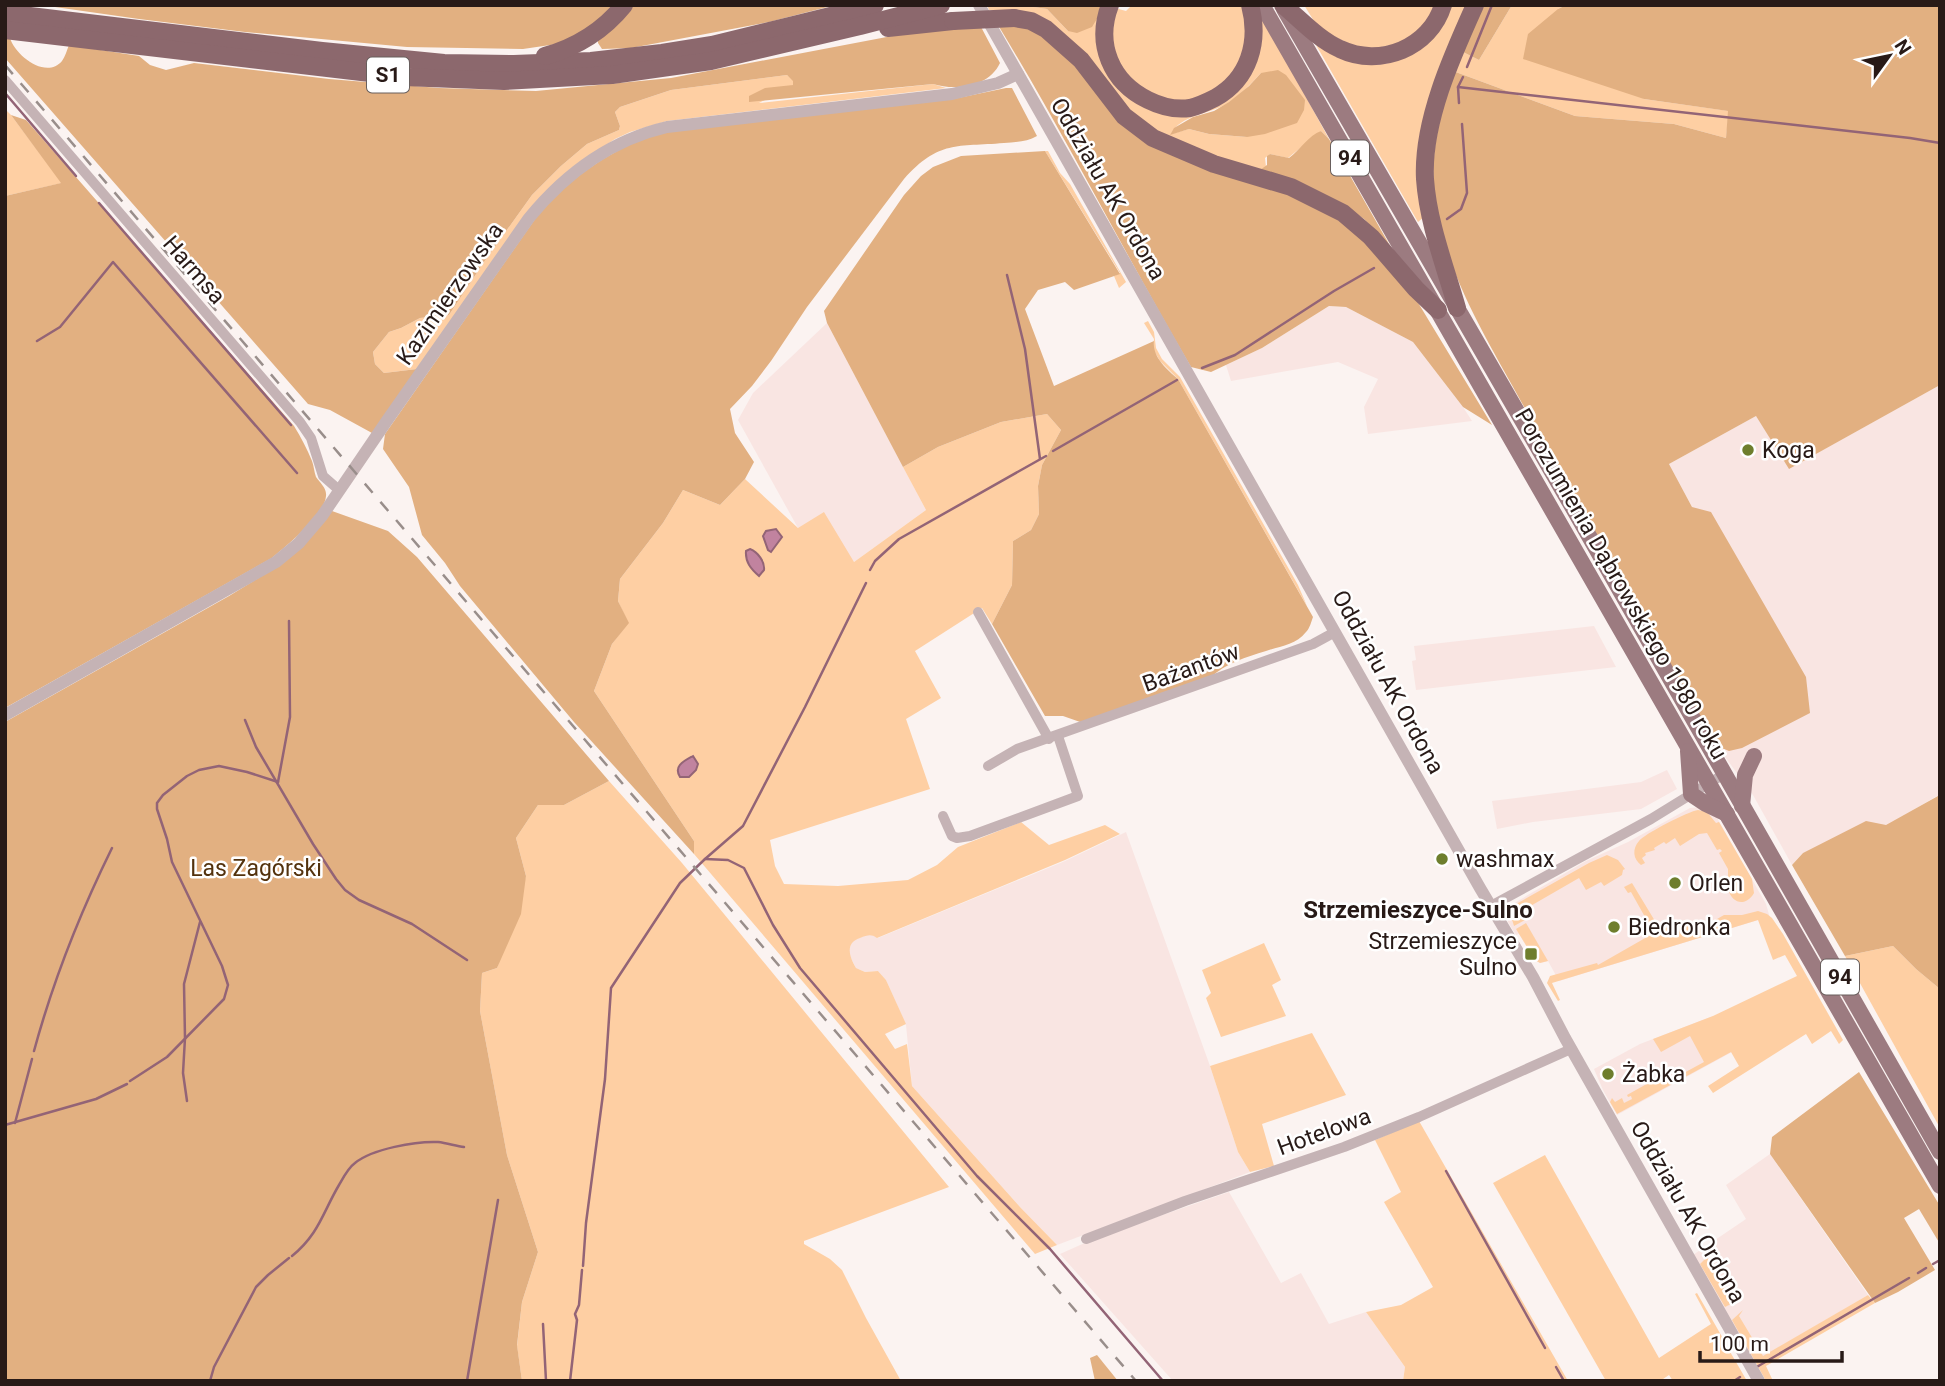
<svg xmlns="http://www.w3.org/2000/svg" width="1945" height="1386" font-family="Roboto,sans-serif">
<rect width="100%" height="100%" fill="#fbf3f1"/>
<!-- built -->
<g fill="#f9e5e2">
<path d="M1329,306L1346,307L1413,342L1463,407L1472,421L1368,434L1364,407L1378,379L1338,362L1231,381L1226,365L1262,348Z"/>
<path d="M827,323L926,510L854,562L798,528L738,420L753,393Z"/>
<path d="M1940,385V800L1937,796L1886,826L1803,853L1792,865L1753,795L1717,746L1692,507L1669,464L1756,416L1790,468Z"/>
<path d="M1594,626L1616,667L1416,690L1412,661L1416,660L1414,646Z"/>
<path d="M1667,770L1677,789L1641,809L1533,822L1497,829L1492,801L1641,782Z"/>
<path d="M1700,807L1716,816L1766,904L1770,918L1758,920L1559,981L1548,961L1540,963L1535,960L1519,934L1516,935L1508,922L1507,910L1511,905L1586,861L1628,842L1690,808Z"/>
<path d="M1126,832L1210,1066L1238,1152L1250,1172L1057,1245L1020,1207L912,1086L906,1025L886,980L878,971L865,972L856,968L849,954L850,947L853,940L867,935H873L878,938L1065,861Z"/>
<path d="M1713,1016L1732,1052L1617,1115L1603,1090L1594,1069L1640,1044Z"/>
<path d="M1770,1154L1868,1295L1754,1362L1693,1255L1746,1219L1726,1185Z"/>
<path d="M1229,1192L1281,1283L1301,1273L1329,1324L1366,1312L1405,1367L1403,1381H1173L1060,1254L1096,1238Z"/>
</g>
<!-- green -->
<g fill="#fecfa3" fill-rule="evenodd">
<path d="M987,5H1021L1047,9L1068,31L1098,17L1099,45L1154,111L1243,86C1263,60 1262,43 1259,11L1329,139L1321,131L1288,158L1270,154L1265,158L1266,167L1260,170L1181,146L1140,121L1016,11L989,10ZM1261,73L1247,137L1209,134L1189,129L1171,134C1180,115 1211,114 1228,103C1240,95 1251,84 1261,73Z"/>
<path d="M1132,5H1244L1248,43L1234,75L1198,101L1154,99L1119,69L1111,36L1115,8L1126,11Z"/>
<path d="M1304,5H1438L1433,18L1409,41L1364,51L1319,29Z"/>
<path d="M1451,5H1468L1424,217L1418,222L1312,38L1355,63L1376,65L1389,63L1403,58Z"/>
<path d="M1512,5H1566L1558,9L1644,99L1729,111L1726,138L1674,124L1575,116L1453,71L1463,52L1479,60Z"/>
<path d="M787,75L794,81L793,85L759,103L933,84L946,88L667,121L630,132L615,139L570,169L417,369L384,373L375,364L373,352L389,332L401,328L420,318L449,315L486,259L532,195L561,166L587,144L619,130L620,126L615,112L620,107L671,90Z"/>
<path d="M5,109L11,115L62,183L5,196Z"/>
<path d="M1045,151H1048L1060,173L1070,184L1126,282L1119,288L1114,276L1120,273Z"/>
<path d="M1148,321L1154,332L1156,348L1162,359L1180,377L1298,585L1307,606L1178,379L1160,361L1153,349L1154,339L1144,323Z"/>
<path d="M1047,414L1061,430L1042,465L1038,486L1039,514L1031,530L1013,541L1012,585L992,624L982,608L915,651L941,698L906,719L930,789L770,840L775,866L784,884L838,886L908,880L937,865L958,847L1021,822L1049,845L1105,825L1120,834L1065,860L877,938C871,934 868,935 860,938C845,943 849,956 856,968L865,972L878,971L886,980L906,1024L885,1034L895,1049L907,1044L912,1086L1020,1207L1057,1245L1035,1254L694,854V841L594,691L612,644L628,623L618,601L620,579L663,523L683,490L720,505L745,479L798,528L824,512L854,562L926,510L903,467L938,447L1001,422Z"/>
<path d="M609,781L682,863L949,1187L804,1241V1244L830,1259L842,1270L866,1318L901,1381H522L517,1346L522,1302L538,1252L507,1155L480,1011L482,973L497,968L526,876L516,838L538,805H564Z"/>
<path d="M1698,810L1707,812L1716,823L1719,822L1752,879L1754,893C1746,907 1732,904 1728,889L1736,887L1733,882L1728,888V869L1719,853L1722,851L1720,849L1717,850L1707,833L1699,834L1680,846L1675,838L1666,844L1664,842L1654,848L1655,850L1645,853L1646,855L1642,858L1645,863L1641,865C1633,859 1632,849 1639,841C1644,834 1689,811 1698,810Z"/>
<path d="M1607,855L1618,860L1625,869L1623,870L1622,875L1604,886L1601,882L1586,890L1579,878L1527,908L1530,914L1524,918L1525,920L1514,926L1510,913L1516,904L1589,863Z"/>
<path d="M1632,883L1661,931L1668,927L1670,931L1677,927L1679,930L1691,924L1696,931L1724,915H1742L1758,911L1767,914L1772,918L1783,934L1843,1040L1839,1044L1831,1031L1812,1044L1806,1034L1713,1093L1708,1086L1739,1066L1731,1052L1617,1114L1610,1102L1612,1098L1615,1102L1622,1098L1624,1103L1632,1099L1631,1096L1628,1097L1627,1095L1661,1076L1657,1069L1663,1067L1671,1080L1704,1062L1690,1036L1661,1052L1653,1039L1713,1016L1797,976L1785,955L1773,960L1758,920L1552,983L1560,1000L1558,1001L1547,983L1550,976L1597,963L1598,965L1654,933L1631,892L1628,893L1624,887Z"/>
<path d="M1526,923L1548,961L1540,963L1535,960L1516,929Z"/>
<path d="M1264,943L1281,980L1272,985L1286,1016L1221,1037L1206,998L1211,993L1202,970Z"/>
<path d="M1893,946L1916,969L1940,989V1128L1845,956Z"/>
<path d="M1312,1033L1346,1095L1262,1124L1274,1166L1250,1172L1238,1152L1210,1066Z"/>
<path d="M1419,1121L1568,1381H1403L1405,1367L1366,1312L1401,1305L1433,1287L1384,1202L1401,1192L1375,1140Z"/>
<path d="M1545,1155L1659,1358L1711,1324L1695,1294L1697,1293L1725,1342L1723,1344L1727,1351L1729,1350L1747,1381H1673L1669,1375L1660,1381H1606L1493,1183Z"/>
<path d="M1707,1257L1731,1301H1737L1725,1307L1700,1264Z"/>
<path d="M1868,1295L1875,1303L1766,1366L1773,1381H1766L1732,1320L1743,1310L1739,1316L1763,1356Z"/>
</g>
<!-- forest -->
<g fill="#e2b081">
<path d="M41,5H617L594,27L557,44L523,49L407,47L245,32L139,19Z"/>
<path d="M630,5H835L769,22L631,48L602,49L598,43V39Z"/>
<path d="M1020,5H1101L1098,17L1092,27L1077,33L1068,31L1047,9Z"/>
<path d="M1482,5H1512L1479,60L1463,52Z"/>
<path d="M1566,5H1940V385L1789,469L1756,416L1669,464L1692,507L1711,512L1806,677L1810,713L1742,748L1729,751L1717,746C1654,635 1589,525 1528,414C1494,351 1453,288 1438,217C1426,162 1439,123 1453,71L1575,116L1674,124L1726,138L1728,111L1644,99L1523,59L1528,34L1558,9Z"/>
<path d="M980,25L1000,63C989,87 956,91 933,84L749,102V96L765,88L793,85V81L787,75L671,90L620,107L615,112L620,126L619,130L587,144L561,166L532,195L486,259L449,315L420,318L401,328L389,332L373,352L375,364L384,373L417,369L372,433L330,410L308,404L5,58V39L10,38C15,55 46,80 62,61C65,57 67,50 69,45L139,56L150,65L166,70L194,63L329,79L439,88L536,91L671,78L892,36Z"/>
<path d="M998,25H1020L1045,37L1065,54L1116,115L1258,181L1339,216L1411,291L1492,425L1463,407L1413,342L1346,307L1329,306L1262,348L1211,372L1191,367C1125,254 1066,137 998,25Z"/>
<path d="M1278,70L1286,75L1305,100L1304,110L1297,123L1265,134L1247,137L1209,134L1189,129L1170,135L1174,128L1193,117L1214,111L1229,102L1249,86L1261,73Z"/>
<path d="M1006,88H1012L1037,136C1027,142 1016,142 1004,143C957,147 939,140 904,179L807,307L771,361L752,386L730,409L735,433L754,462L745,479L720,505L683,490L663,523L620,579L618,601L629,623L612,644L594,691L694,841V854L574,722L460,586L445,563L422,535L409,487L383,449L385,434L542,209C573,177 609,151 651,136C663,132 677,131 689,129L958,98Z"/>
<path d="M11,115L26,120L294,426C301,437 307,449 312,461C314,466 314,472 316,477C320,483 327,488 326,496C325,515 286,546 272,558L5,708V196L61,183Z"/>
<path d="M1321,131L1329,139L1393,251L1364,219L1347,207L1260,170L1267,165V156L1270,154L1289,158C1300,150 1309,135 1321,131Z"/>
<path d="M1045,151L1120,274L1074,290L1065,282L1038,290L1025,309L1054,386L1154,341C1152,357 1167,369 1178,379L1313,617C1311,622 1310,628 1306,632C1296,645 1280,646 1266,651C1246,657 1226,663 1210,678L1083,723L1063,716H1045L992,624L1012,585L1013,541L1031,530L1039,514L1038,486L1042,465L1061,430L1047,414L1001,422L938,447L903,467L827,323L824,311L904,195L921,176L933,167L961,156Z"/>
<path d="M332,511L388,531L417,557L609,781L564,805H538L516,838L526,876L521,914L497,968L482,973L480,1011L507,1155L538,1252L522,1302L517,1345L522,1381H5V722L229,596L278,566Z"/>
<path d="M1938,796L1940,800V989L1916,969L1893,946L1845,956L1792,865L1803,853L1866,821L1886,825Z"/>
<path d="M1859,1072L1940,1206V1244L1919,1209L1904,1218L1935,1270L1898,1292L1875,1303L1770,1154L1772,1137Z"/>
<path d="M1097,1355L1118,1381H1095L1090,1358Z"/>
</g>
<!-- water -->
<g fill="#c1839f" stroke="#936476" stroke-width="2">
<path d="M776,529L782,537L771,552L768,550L763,536L766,531Z"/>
<path d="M750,549C758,552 765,562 764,570L759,576C751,569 745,562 746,551Z"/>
<path d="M693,756L698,764L696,770L689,777H680C673,766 684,761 693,756Z"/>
</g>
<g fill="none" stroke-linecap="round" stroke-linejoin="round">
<!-- stream -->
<g stroke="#936476" stroke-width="2.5">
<path d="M1467,67L1492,5"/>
<path d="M1458,87L1463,77"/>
<path d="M5,93L76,176"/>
<path d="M1459,103L1458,87L1910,138L1940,143"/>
<path d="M99,203L291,425"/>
<path d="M1447,219L1461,209L1467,193L1462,124"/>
<path d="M1007,275L1025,349L1040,459"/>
<path d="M37,341L60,327L113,262L297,473"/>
<path d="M1202,368L1235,355L1334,291L1374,268"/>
<path d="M1053,451L1177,380"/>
<path d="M870,570L875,561L899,539L1046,456"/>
<path d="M245,720L256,747L313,844L336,879L345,890L359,900L412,924L467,960"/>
<path d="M278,782L290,717L289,621"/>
<path d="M705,859L728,860L744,868L773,925L800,968L977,1176L1050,1249L1163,1381"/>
<path d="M34,1051C53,981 80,913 112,848"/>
<path d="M130,1081L167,1057L224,999L228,985L222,966L172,862L167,839L157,809V803L163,795L187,776L199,770L219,766L247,772L278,782"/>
<path d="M187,1101L183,1073L185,1038L184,984L200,922"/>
<path d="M15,1123L32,1059"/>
<path d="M5,1125L96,1099L127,1084"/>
<path d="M1446,1171L1545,1348"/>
<path d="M292,1256C319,1234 323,1212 339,1185C343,1178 348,1168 355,1163C372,1149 416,1141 438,1142C447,1143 456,1146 464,1147"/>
<path d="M1933,1264L1940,1260"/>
<path d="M583,1266L586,1223L605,1079L611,988L680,883L705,859L743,826L805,707L866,583"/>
<path d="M1918,1273L1926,1268"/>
<path d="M543,1324L546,1381"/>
<path d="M1556,1367L1564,1381"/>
<path d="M1755,1368L1909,1278"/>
<path d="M210,1381L214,1367L256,1287L268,1275L289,1258"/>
<path d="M467,1381L498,1200"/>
<path d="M570,1381L577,1320L575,1314L579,1305L582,1270"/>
<path d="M1734,1381L1740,1377"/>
</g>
<!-- minor -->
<g stroke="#c5b3b5" stroke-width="10">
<path d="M5,80L300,422L311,438L323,476L339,490"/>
<path d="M978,612L1049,739"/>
<path d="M988,766L1017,749L1313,644L1335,632"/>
<path d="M943,816L952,836L957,838L970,836L1078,796L1058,736"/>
<path d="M1491,906L1651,819L1724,774"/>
<path d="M1086,1239L1185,1201L1344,1147L1419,1117L1571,1049"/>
</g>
<!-- tertiary -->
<g stroke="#c5b3b5" stroke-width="12">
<path d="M979,5L1480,888L1533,977L1565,1038L1759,1381"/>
<path d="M5,715L276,562L299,543L322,516L386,422L529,218C565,174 611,140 667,127L952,94L998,83L1018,74"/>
</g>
<!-- primary -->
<g stroke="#9c7b80" stroke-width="16">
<path d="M1262,5L1940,1186"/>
<path d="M1284,9L1577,515L1940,1152"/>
<path d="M1688,751L1691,794L1706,804L1727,814"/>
<path d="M1742,806L1745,775L1754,756"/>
</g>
<!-- motorway -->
<g stroke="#8c686d" stroke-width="18">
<path d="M1110,5C1095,44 1111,82 1148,100C1160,106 1176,110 1190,108C1199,106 1207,102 1215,98C1249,79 1260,42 1250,5"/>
<path d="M1283,5C1301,20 1319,40 1340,49C1380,68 1430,48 1443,5"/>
<path d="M5,13L322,51L444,63L514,64L591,61L662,53L712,45L875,5"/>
<path d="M1014,18L1031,21L1046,29L1081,60L1124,116L1153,138L1214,164L1291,187L1343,213L1371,237L1416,289L1438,310"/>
<path d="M888,28L953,21"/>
<path d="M5,30L404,77L504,81L612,75L711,61L860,26L941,5"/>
<path d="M545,56C577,47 603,31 624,5"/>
<path d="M1457,308C1445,266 1428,223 1425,179C1422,122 1452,56 1475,5"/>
</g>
<!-- rail -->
<path stroke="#998e8b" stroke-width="2.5" stroke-dasharray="12 12" stroke-linecap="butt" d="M5,65L1136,1381"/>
<!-- motorway-bridge -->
<path stroke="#8c686d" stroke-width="18" d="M953,21L1014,18"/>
</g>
<!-- markers -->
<g fill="#6e7e2d" stroke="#fff" stroke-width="2.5">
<circle cx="1748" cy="450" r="7"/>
<circle cx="1442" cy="859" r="7"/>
<circle cx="1675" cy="883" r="7"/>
<circle cx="1614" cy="927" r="7"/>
<rect x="1524" y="947" width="14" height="14" rx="3.5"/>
<circle cx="1608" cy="1074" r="7"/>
</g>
<g text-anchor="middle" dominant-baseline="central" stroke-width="5" stroke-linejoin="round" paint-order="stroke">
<!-- shield labels -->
<g fill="#fff" stroke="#685f5d" stroke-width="2">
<rect x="367" y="57.5" width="42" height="35" rx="5"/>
<rect x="1331" y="140.5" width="38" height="35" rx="5"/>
<rect x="1821" y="959.5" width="38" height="35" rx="5"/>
</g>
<g font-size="21" font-weight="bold" fill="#281a17">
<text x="388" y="75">S1</text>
<text x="1350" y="158">94</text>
<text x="1840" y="977">94</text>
</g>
<!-- street labels -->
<g font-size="23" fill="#281a17" stroke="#fff">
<text transform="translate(1108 189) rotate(60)">Oddziału AK Ordona</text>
<text transform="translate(194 270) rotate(49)">Harmsa</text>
<text transform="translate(450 294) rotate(-55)">Kazimierzowska</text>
<text transform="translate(1621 584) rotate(60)">Porozumienia Dąbrowskiego 1980 roku</text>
<text transform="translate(1191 668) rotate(-20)">Bażantów</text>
<text transform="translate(1388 682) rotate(61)">Oddziału AK Ordona</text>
<text transform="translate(1324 1132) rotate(-20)">Hotelowa</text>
<text transform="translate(1688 1212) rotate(60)">Oddziału AK Ordona</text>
</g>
<!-- poi labels -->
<g font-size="23" fill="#281a17" stroke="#fff" text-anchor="start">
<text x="1762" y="450">Koga</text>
<text x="1456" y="859">washmax</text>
<text x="1689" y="883">Orlen</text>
<text x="1628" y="927">Biedronka</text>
<text x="1517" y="941" text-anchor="end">Strzemieszyce<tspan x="1517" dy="26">Sulno</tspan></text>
<text x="1622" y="1074">Żabka</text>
</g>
<!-- park labels -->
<g font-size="23" fill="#53320d" stroke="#fff">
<text x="256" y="868">Las Zagórski</text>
</g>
<!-- neighbourhood labels -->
<g font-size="24" font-weight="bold" fill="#281a17" stroke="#fff">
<text x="1418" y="910">Strzemieszyce-Sulno</text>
</g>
</g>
<!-- border -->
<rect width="1945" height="1386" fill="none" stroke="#281a17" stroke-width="14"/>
<!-- north arrow -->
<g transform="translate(1889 56) rotate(57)" stroke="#ffffff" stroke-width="5" paint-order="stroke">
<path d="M0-5L12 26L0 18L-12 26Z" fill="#281a17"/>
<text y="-10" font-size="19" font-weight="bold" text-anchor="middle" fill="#281a17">N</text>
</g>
<!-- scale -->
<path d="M1700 1351v10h142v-10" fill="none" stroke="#281a17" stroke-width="3.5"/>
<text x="1710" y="1351" font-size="21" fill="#281a17" stroke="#ffffff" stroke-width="5" paint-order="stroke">100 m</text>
</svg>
